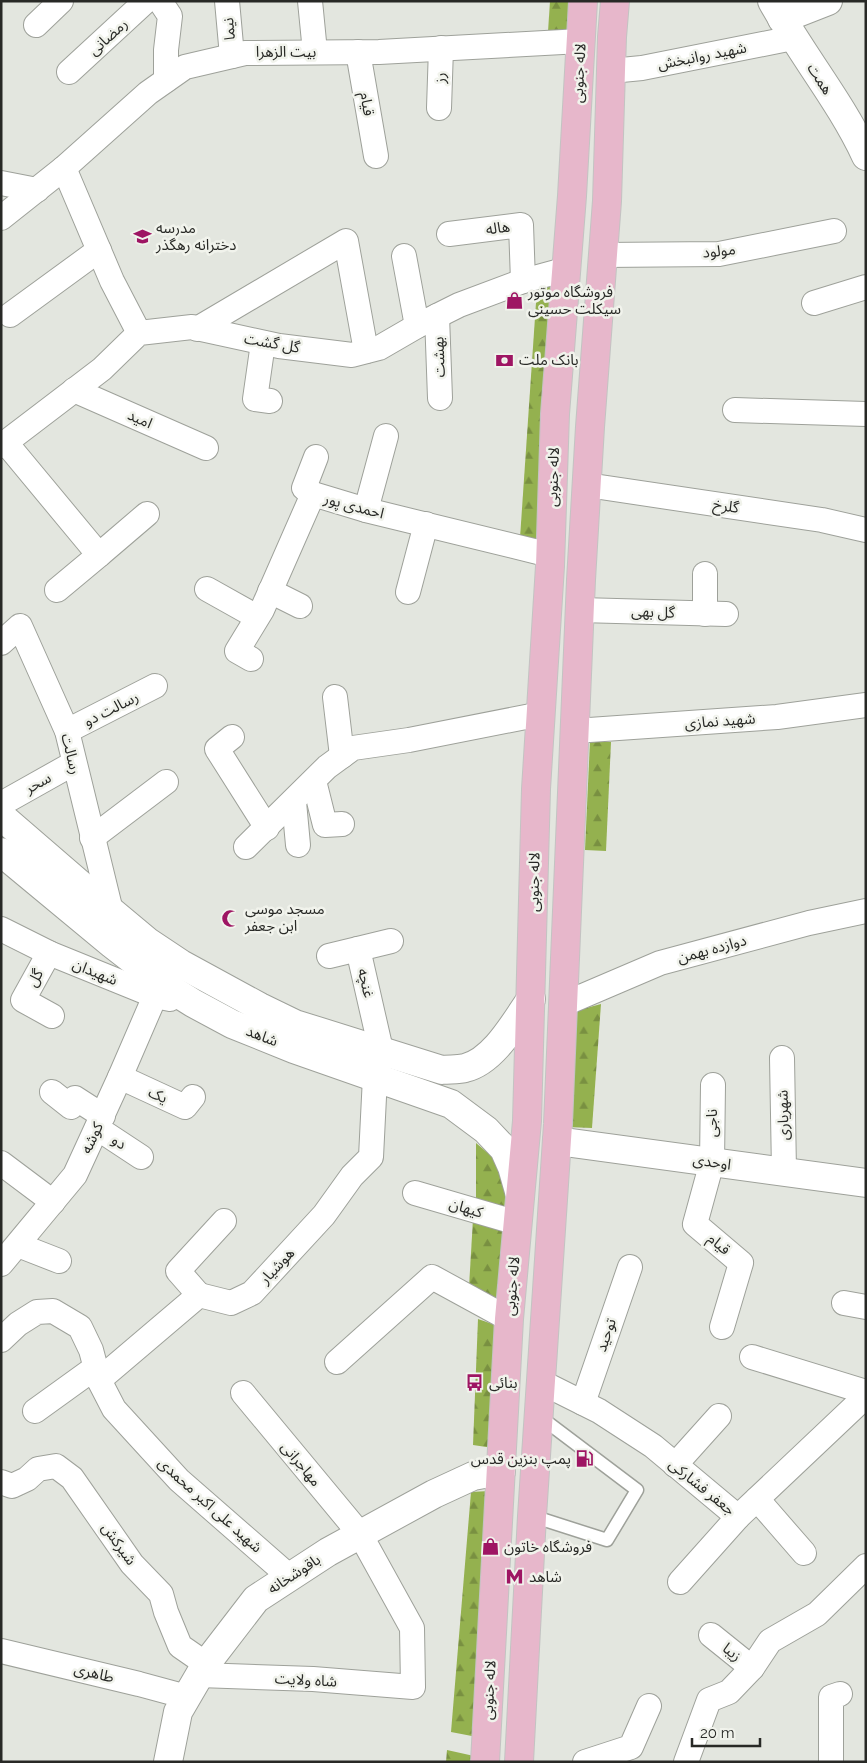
<svg xmlns="http://www.w3.org/2000/svg" width="867" height="1763" font-family="Raleway,'Noto Sans Arabic',sans-serif">
<defs>
<pattern id="forest-firs" width="22" height="20" patternUnits="userSpaceOnUse" patternTransform="scale(1.25)"><rect width="22" height="20" fill="#94b14f"/><path d="M5 1l3.5 6h-7zM16 11l3.5 6h-7z" fill="#799041"/></pattern>
</defs>
<rect width="100%" height="100%" fill="#e3e6df"/>
<!-- forest -->
<g fill="url(#forest-firs)">
<path d="M550,1H572L571,33L548,32Z"/>
<path d="M556,281L541,543L520,538L537,288Z"/>
<path d="M590,741L611,742L606,851L585,850Z"/>
<path d="M601,1004L592,1128L567,1127L575,1011Z"/>
<path d="M476,1143L502,1165L508,1187L506,1212L476,1202Z"/>
<path d="M473,1219L507,1231L499,1306L469,1287Z"/>
<path d="M478,1319L498,1326L493,1448L473,1445Z"/>
<path d="M489,1491L477,1737L451,1732L471,1492Z"/>
<path d="M447,1750L474,1756V1762H446Z"/>
</g>
<g fill="none" stroke-linecap="round" stroke-linejoin="round">
<defs>
<path id="service" d="M532,1516L607,1540L637,1490L539,1416"/>
<g id="minor">
<path d="M160,1L170,16L166,50V80"/>
<path d="M227,1L232,56"/>
<path d="M310,1L315,52"/>
<path d="M36,25L61,1"/>
<path d="M358,52L376,156"/>
<path d="M611,71L642,68L793,38"/>
<path d="M69,72L146,1"/>
<path d="M439,108L441,48"/>
<path d="M64,168L112,281L139,333"/>
<path d="M1,183L37,190"/>
<path d="M1,218L64,168L148,93L185,67L245,53L379,52L581,41"/>
<path d="M449,234L521,225L523,281"/>
<path d="M603,255L719,254L834,231"/>
<path d="M404,256L417,326"/>
<path d="M814,303L866,287"/>
<path d="M10,315L99,250"/>
<path d="M437,316L440,398"/>
<path d="M197,329L346,241L366,351"/>
<path d="M263,343L255,399L270,401"/>
<path d="M74,390L206,448"/>
<path d="M735,410L866,414"/>
<path d="M6,443L99,555L147,514"/>
<path d="M1,446L102,369L139,333L192,327L279,346L352,355L379,348L417,326L459,305L523,281L567,269"/>
<path d="M587,485L822,520L866,530"/>
<path d="M313,494L304,488L316,457"/>
<path d="M366,510L386,436"/>
<path d="M705,574V614"/>
<path d="M207,589L257,617"/>
<path d="M57,590L99,555"/>
<path d="M270,591L300,606"/>
<path d="M408,592L426,524"/>
<path d="M580,610L726,614"/>
<path d="M1,643L20,626L67,731L111,911"/>
<path d="M251,659L237,651L262,610L313,494L366,510L550,555"/>
<path d="M335,697L342,756"/>
<path d="M67,731L155,686"/>
<path d="M575,731L777,717L866,705"/>
<path d="M232,737L217,749L267,828"/>
<path d="M314,781L325,825L342,824"/>
<path d="M294,802L298,845"/>
<path d="M1,804L74,763"/>
<path d="M92,838L166,782"/>
<path d="M246,847L327,767L353,748L409,740L541,714"/>
<path d="M1,929L49,953L155,996L170,999"/>
<path d="M49,953L23,1000L52,1016"/>
<path d="M329,956L358,949"/>
<path d="M564,1004L660,963L809,923L866,911"/>
<path d="M782,1058L784,1171"/>
<path d="M120,1077L185,1107L193,1097"/>
<path d="M713,1085L712,1162L695,1224L741,1263L722,1327"/>
<path d="M52,1092L71,1107L75,1098L103,1116"/>
<path d="M97,1128L141,1157"/>
<path d="M1,1163L53,1202"/>
<path d="M415,1193L518,1223"/>
<path d="M18,1245L59,1261"/>
<path d="M1,1264L75,1175L120,1077L155,996"/>
<path d="M199,1295L178,1271L224,1221"/>
<path d="M844,1303L866,1307"/>
<path d="M1,1340L18,1324L37,1312L53,1311L80,1327L91,1350L99,1380L114,1409L179,1480L290,1577"/>
<path d="M752,1357L866,1392"/>
<path d="M337,1362L432,1277L509,1319"/>
<path d="M99,1380L199,1295L231,1303L252,1293L324,1215L352,1176L371,1157L375,1077L381,1050L358,949L391,941"/>
<path d="M541,1382L599,1411L653,1446L738,1517L866,1396"/>
<path d="M583,1403L630,1267"/>
<path d="M35,1411L96,1367"/>
<path d="M675,1465L719,1416"/>
<path d="M1,1482L12,1486L27,1479L38,1469L56,1466L72,1478L132,1564L161,1594L166,1612L180,1646L206,1664"/>
<path d="M757,1499L804,1553"/>
<path d="M680,1582L738,1517"/>
<path d="M711,1635L752,1668"/>
<path d="M1,1651L139,1684L187,1697"/>
<path d="M199,1675L313,1679L413,1687L412,1628L360,1534L243,1393"/>
<path d="M585,1762L631,1747L649,1706"/>
<path d="M686,1762L709,1700L729,1692L752,1668L770,1641L817,1614L866,1566"/>
<path d="M831,1762V1697L840,1694"/>
</g>
<g id="tertiary">
<path d="M772,1C801,54 841,102 866,156"/>
<path d="M782,19L828,1"/>
<path d="M168,1762L178,1712L206,1664L256,1599L328,1552L434,1494L473,1476L501,1471"/>
</g>
<g id="secondary">
<path d="M1,816L111,911L148,942L181,964L260,1007L295,1024L442,1070C449,1069 458,1070 465,1068C494,1061 515,1022 531,999"/>
<path d="M1,852L112,944L166,986L193,1003L232,1024L294,1049L451,1104L486,1130L504,1149L512,1167L520,1195"/>
<path d="M557,1141L866,1183"/>
</g>
<g id="primary">
<path d="M485,1762L509,1319L527,1121L536,789L550,566L555,414L572,196L583,1"/>
<path d="M519,1762L532,1516L558,1124L581,580L590,427L607,201L612,37L615,1"/>
</g>
</defs>
<!-- service casing -->
<use href="#service" stroke="#9ea19a" stroke-width="15"/>
<!-- minor casing -->
<use href="#minor" stroke="#9ea19a" stroke-width="26"/>
<!-- tertiary casing -->
<use href="#tertiary" stroke="#9ea19a" stroke-width="30"/>
<!-- secondary casing -->
<use href="#secondary" stroke="#9ea19a" stroke-width="30"/>
<!-- primary casing -->
<use href="#primary" stroke="#c3c3c2" stroke-width="30"/>
<!-- service -->
<use href="#service" stroke="#fff" stroke-width="12"/>
<!-- minor -->
<use href="#minor" stroke="#fff" stroke-width="24"/>
<!-- tertiary -->
<use href="#tertiary" stroke="#fff" stroke-width="28"/>
<!-- secondary -->
<use href="#secondary" stroke="#fff" stroke-width="28"/>
<!-- primary -->
<use href="#primary" stroke="#e7b7cb" stroke-width="28"/>
</g>
<!-- icons -->
<defs>
<symbol id="school-bare" viewBox="-9 -9 18 18"><path d="M0-5L7-2L0 1L-7-2ZM-4 1L0 2.5L4 1V4Q0 6-4 4Z" fill="#9e1563" stroke="#f1f3ec" stroke-width="2.5" paint-order="stroke"/></symbol>
<symbol id="shop-bare" viewBox="-9 -9 18 18"><path d="M-5-2.5h2.3a2.7 3.5 0 0 1 5.4 0H5L5.5 6h-11ZM-1.5-2.5h3a1.5 2.3 0 0 0-3 0Z" fill="#9e1563" stroke="#f1f3ec" stroke-width="2.5" paint-order="stroke"/></symbol>
<symbol id="bank-bare" viewBox="-9 -9 18 18"><path d="M-6-4H6V4H-6ZM0-2.3a2.3 2.3 0 1 0 0 4.6a2.3 2.3 0 1 0 0-4.6Z" fill="#9e1563" stroke="#f1f3ec" stroke-width="2.5" paint-order="stroke"/></symbol>
<symbol id="mosque-bare" viewBox="-9 -9 18 18"><path d="M3.5-4.9A6 6 0 1 0 3.5 4.9A5 5 0 1 1 3.5-4.9Z" fill="#9e1563" stroke="#f1f3ec" stroke-width="2.5" paint-order="stroke"/></symbol>
<symbol id="bus-bare" viewBox="-9 -9 18 18"><path d="M-5-6H5V4H4V6H2V4H-2V6H-4V4H-5ZM-3.5-4V0h7V-4ZM-3.5 1.2v1.5H-2V1.2ZM2 1.2v1.5H3.5V1.2Z" fill="#9e1563" stroke="#f1f3ec" stroke-width="2.5" paint-order="stroke"/></symbol>
<symbol id="fuel-bare" viewBox="-9 -9 18 18"><path d="M-5.5-6h7V0h2V4h1.3V-2.5L3-4.5l.8-.8L6-3V5H2.5V1h-1V6h-7ZM-4.2-4.7v3.2H.2V-4.7Z" fill="#9e1563" stroke="#f1f3ec" stroke-width="2.5" paint-order="stroke"/></symbol>
<symbol id="metro-bare" viewBox="-9 -9 18 18"><path d="M-5.5 5V-5H-3L0 0L3-5H5.5V5H3V-.5L0 4L-3-.5V5Z" fill="#9e1563" stroke="#f1f3ec" stroke-width="2.5" paint-order="stroke"/></symbol>
</defs>
<g fill-rule="evenodd">
<use href="#school-bare" x="130" y="224" width="25" height="25"/>
<use href="#shop-bare" x="502" y="288" width="25" height="25"/>
<use href="#bank-bare" x="492" y="348" width="25" height="25"/>
<use href="#mosque-bare" x="218" y="906" width="25" height="25"/>
<use href="#bus-bare" x="462" y="1370" width="25" height="25"/>
<use href="#fuel-bare" x="572" y="1446" width="25" height="25"/>
<use href="#shop-bare" x="478" y="1534" width="25" height="25"/>
<use href="#metro-bare" x="502" y="1564" width="25" height="25"/>
</g>
<g text-anchor="middle" dominant-baseline="central" stroke-width="5" stroke-linejoin="round" paint-order="stroke">
<!-- street labels -->
<g font-size="15" fill="#282926" stroke="#f1f3ec">
<text transform="translate(229 29) rotate(-95)">نیما</text>
<text transform="translate(108 37) rotate(-42)">رمضانی</text>
<text x="286" y="52">بیت الزهرا</text>
<text transform="translate(702 56) rotate(-11)">شهید روانبخش</text>
<text transform="translate(579 73) rotate(-87)">لاله جنوبی</text>
<text transform="translate(440 78) rotate(-89)">رز</text>
<text transform="translate(820 79) rotate(57)">همت</text>
<text transform="translate(367 104) rotate(80)">قیام</text>
<text transform="translate(498 228) rotate(-7)">هاله</text>
<text transform="translate(719 251) rotate(-6)">مولود</text>
<text transform="translate(272 343) rotate(10)">گل گشت</text>
<text transform="translate(439 357) rotate(-92)">بهشت</text>
<text transform="translate(140 419) rotate(24)">امید</text>
<text transform="translate(553 477) rotate(-88)">لاله جنوبی</text>
<text transform="translate(354 506) rotate(15)">احمدی پور</text>
<text transform="translate(726 506) rotate(9)">گلرخ</text>
<text transform="translate(653 612) rotate(2)">گل بهی</text>
<text transform="translate(111 709) rotate(-27)">رسالت دو</text>
<text transform="translate(720 721) rotate(-4)">شهید نمازی</text>
<text transform="translate(71 754) rotate(76)">رسالت</text>
<text transform="translate(38 783) rotate(-29)">سحر</text>
<text transform="translate(534 882) rotate(-89)">لاله جنوبی</text>
<text transform="translate(712 949) rotate(-15)">دوازده بهمن</text>
<text transform="translate(95 972) rotate(22)">شهیدان</text>
<text transform="translate(35 978) rotate(-61)">گل</text>
<text transform="translate(366 983) rotate(77)">غنچه</text>
<text transform="translate(262 1036) rotate(21)">شاهد</text>
<text transform="translate(158 1095) rotate(24)">یک</text>
<text transform="translate(783 1115) rotate(-91)">شهریاری</text>
<text transform="translate(712 1123) rotate(-90)">ناجی</text>
<text transform="translate(92 1138) rotate(-65)">کوشه</text>
<text transform="translate(119 1142) rotate(34)">دو</text>
<text transform="translate(712 1162) rotate(8)">اوحدی</text>
<text transform="translate(466 1208) rotate(17)">کیهان</text>
<text transform="translate(719 1244) rotate(40)">قیام</text>
<text transform="translate(277 1266) rotate(-47)">هوشیار</text>
<text transform="translate(512 1286) rotate(-85)">لاله جنوبی</text>
<text transform="translate(606 1335) rotate(-71)">توحید</text>
<text transform="translate(301 1464) rotate(50)">مهاجرانی</text>
<text transform="translate(702 1487) rotate(39)">جعفر فشارکی</text>
<text transform="translate(210 1505) rotate(42)">شهید علی اکبر محمدی</text>
<text transform="translate(119 1544) rotate(54)">شیرکش</text>
<text transform="translate(294 1574) rotate(-33)">باقوشخانه</text>
<text transform="translate(732 1652) rotate(38)">زیبا</text>
<text transform="translate(94 1673) rotate(13)">طاهری</text>
<text transform="translate(306 1680) rotate(3)">شاه ولایت</text>
<text transform="translate(489 1690) rotate(-87)">لاله جنوبی</text>
</g>
<!-- poi labels -->
<g font-size="15" fill="#282926" stroke="#f1f3ec" text-anchor="start">
<text x="156" y="228">مدرسه<tspan x="156" dy="17">دخترانه رهگذر</tspan></text>
<text x="528" y="292">فروشگاه موتور<tspan x="528" dy="17">سیکلت حسینی</tspan></text>
<text x="519" y="360">بانک ملت</text>
<text x="245" y="909">مسجد موسی<tspan x="245" dy="17">ابن جعفر</tspan></text>
<text x="489" y="1383">بنائی</text>
<text x="571" y="1459" text-anchor="end">پمپ بنزین قدس</text>
<text x="504" y="1547">فروشگاه خاتون</text>
<text x="529" y="1577">شاهد</text>
</g>
</g>
<!-- border -->
<rect width="867" height="1763" fill="none" stroke="#282926" stroke-width="5"/>
<!-- scale -->
<path d="M692 1738v8h68v-8" fill="none" stroke="#282926" stroke-width="2.5"/>
<text x="700" y="1738" font-size="15" fill="#282926" stroke="#f1f3ec" stroke-width="4" paint-order="stroke">20 m</text>
</svg>
